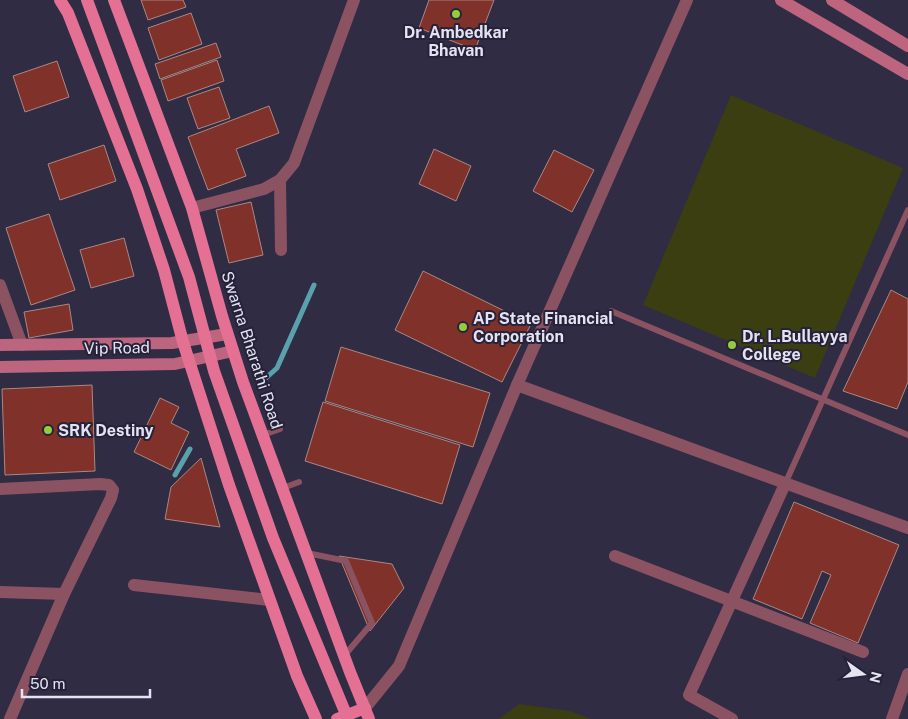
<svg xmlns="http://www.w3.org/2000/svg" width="908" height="719" font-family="'Public Sans',sans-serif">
<rect width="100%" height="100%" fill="#2f2c44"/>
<!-- green -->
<g fill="#3b3e11">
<path d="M731,95L903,168L815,378L643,305Z"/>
<path d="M519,704L570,711L591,719H499Z"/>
</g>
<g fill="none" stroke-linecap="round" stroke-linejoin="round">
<!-- stream -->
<g stroke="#59a2ad" stroke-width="5">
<path d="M266,378L277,368L314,285"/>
<path d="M175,475L190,449"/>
</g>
</g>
<!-- building -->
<g fill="#80312a" stroke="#aa8883">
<path d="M141,0H183L186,7L148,20Z"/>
<path d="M429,0H494L475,50L419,28Z"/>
<path d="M191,13L202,44L159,60L148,28Z"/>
<path d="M216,43L221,57L160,79L155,64Z"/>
<path d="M217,60L224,81L168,101L161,80Z"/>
<path d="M57,61L69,97L25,112L13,76Z"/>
<path d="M219,87L230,118L198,129L187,98Z"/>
<path d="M269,106L279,133L236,149L246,176L208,190L188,137Z"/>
<path d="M104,145L116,181L60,200L48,164Z"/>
<path d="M434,149L471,166L456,201L419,184Z"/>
<path d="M554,150L594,170L572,212L533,191Z"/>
<path d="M251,202L263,255L229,263L216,210Z"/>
<path d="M49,214L75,290L31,305L6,228Z"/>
<path d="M124,238L134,276L91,288L80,250Z"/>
<path d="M423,271L531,324L502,382L395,330Z"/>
<path d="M891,290L908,299V382L897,409L843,391Z"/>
<path d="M69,304L73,330L29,338L24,312Z"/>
<path d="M341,347L490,393L473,447L325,401Z"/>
<path d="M92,385L95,471L5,475L2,389Z"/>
<path d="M160,398L179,407L171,423L189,432L171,470L134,452Z"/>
<path d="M323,402L460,445L442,504L305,461Z"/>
<path d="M201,458L220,527L165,519L171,487Z"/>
<path d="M794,502L899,545L858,643L810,623L831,575L822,571L802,619L753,599Z"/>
<path d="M339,556L392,564L404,588L370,631Z"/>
</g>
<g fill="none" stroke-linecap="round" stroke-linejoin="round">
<!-- service -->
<g stroke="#8b5362" stroke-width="6">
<path d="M611,311L908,435"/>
<path d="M263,435L280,429"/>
<path d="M785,484L908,210"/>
<path d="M283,488L299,482"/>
<path d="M307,553L346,561L372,623L344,656"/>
</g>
<!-- minor -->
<g stroke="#8b5362" stroke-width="12">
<path d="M280,180L281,250"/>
<path d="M192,208L264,189L280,180L294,163L354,0"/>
<path d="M0,285L22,345"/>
<path d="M517,385L908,528"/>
<path d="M0,489L100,484L109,485L113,490L111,498L64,594L10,719"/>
<path d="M615,556L863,652"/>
<path d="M134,585L269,600"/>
<path d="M0,592L64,594"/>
<path d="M365,708L399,666L517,385L687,0"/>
<path d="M732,719L689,695L785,484"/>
<path d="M892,719L908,674"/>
</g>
<!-- secondary -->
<g stroke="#bd647f" stroke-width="12">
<path d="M781,0L908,74"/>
<path d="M832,0L908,46"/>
<path d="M0,345L172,343L227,334"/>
<path d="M0,367L175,364L233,351"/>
</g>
<!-- primary -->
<g stroke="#e47194" stroke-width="12">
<path d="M60,0L68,13L137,189L164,270L183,342L229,485L297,676L316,719"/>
<path d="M87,0L189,277L214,371L273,538L348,719"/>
<path d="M114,0L192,208L222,316L243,382L350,672L369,719"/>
<path d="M337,719L365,708"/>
</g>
</g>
<!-- markers -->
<g fill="#93cc3d" stroke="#252239" stroke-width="2">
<circle cx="456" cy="14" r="5"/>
<circle cx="463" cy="327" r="5"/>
<circle cx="732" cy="345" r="5"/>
<circle cx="48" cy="430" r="5"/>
</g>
<g text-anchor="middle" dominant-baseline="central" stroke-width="4" stroke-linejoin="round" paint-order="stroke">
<!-- poi labels -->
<g font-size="16" font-weight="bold" fill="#e4e3f2" stroke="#252239" text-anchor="start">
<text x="456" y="32" text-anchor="middle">Dr. Ambedkar<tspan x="456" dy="18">Bhavan</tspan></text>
<text x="473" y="318">AP State Financial<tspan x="473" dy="18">Corporation</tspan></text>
<text x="742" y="336">Dr. L.Bullayya<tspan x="742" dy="18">College</tspan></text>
<text x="58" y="430">SRK Destiny</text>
</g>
<!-- street labels -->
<g font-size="16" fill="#e4e3f2" stroke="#252239">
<text transform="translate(117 348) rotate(-1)">Vip Road</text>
<text transform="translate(252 350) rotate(72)">Swarna Bharathi Road</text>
</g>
</g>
<!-- north arrow -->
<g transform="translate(863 674) rotate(104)" stroke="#252239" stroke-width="4" paint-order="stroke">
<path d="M0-4L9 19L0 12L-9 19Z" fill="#e4e3f2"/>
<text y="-8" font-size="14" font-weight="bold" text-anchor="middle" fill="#e4e3f2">N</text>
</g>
<!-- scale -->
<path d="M22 689v8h128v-8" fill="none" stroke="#e4e3f2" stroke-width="2.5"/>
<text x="30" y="689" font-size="15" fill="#e4e3f2" stroke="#252239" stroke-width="4" paint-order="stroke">50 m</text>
</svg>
